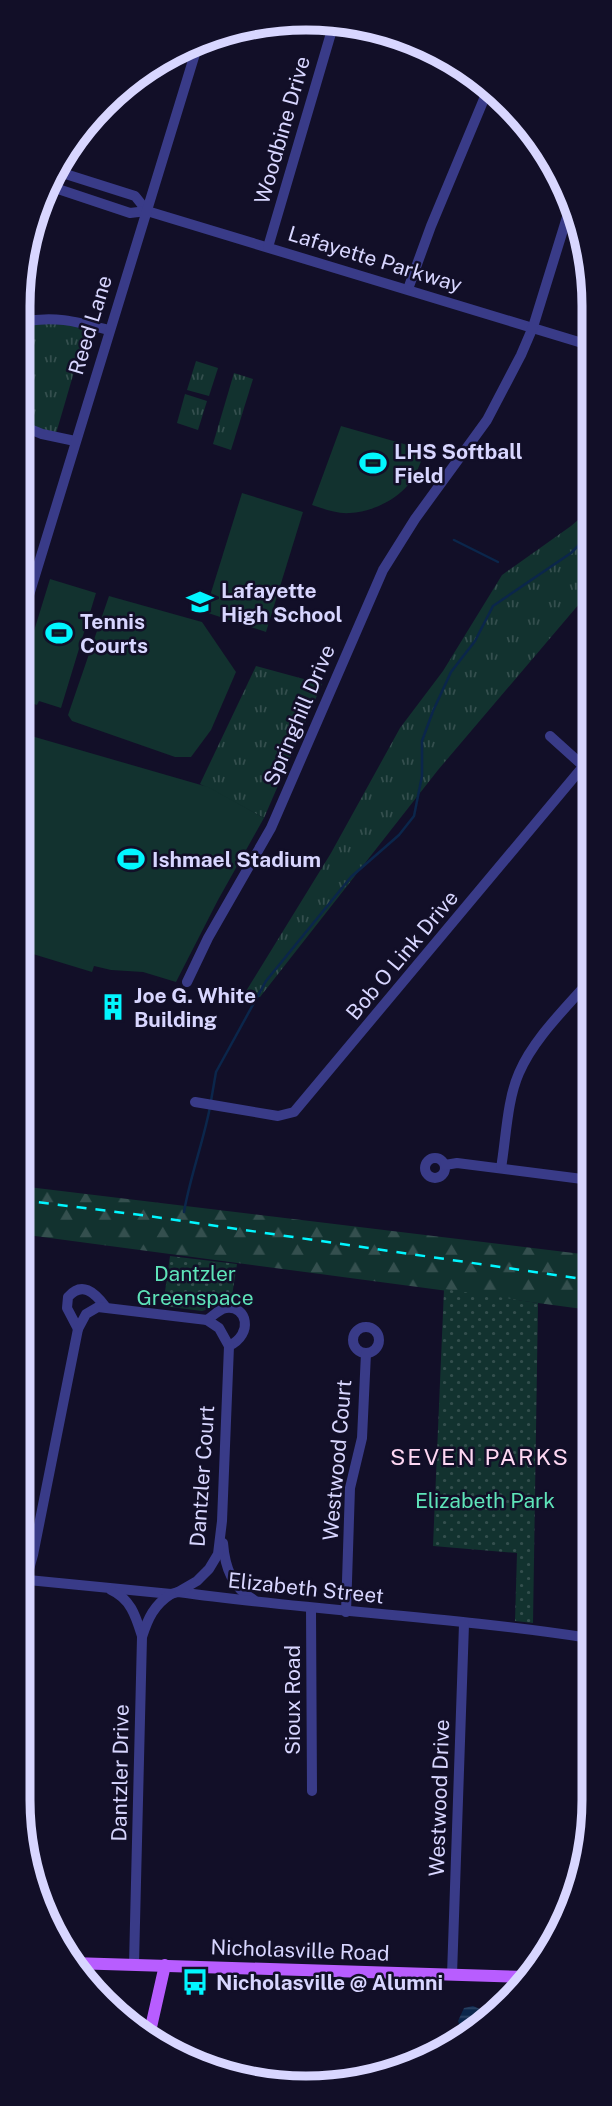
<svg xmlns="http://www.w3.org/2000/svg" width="612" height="2106" font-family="'Public Sans',sans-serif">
<defs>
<pattern id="grass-tufts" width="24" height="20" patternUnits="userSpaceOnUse" patternTransform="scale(1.75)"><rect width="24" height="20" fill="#12322f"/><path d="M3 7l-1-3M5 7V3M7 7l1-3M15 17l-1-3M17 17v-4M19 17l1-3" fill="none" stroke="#344f4e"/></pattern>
<pattern id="forest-firs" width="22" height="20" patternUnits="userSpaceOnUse" patternTransform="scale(1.75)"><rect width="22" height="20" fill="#12322f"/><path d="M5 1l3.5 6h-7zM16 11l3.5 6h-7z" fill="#344f4e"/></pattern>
<pattern id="park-dots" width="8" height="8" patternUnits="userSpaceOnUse" patternTransform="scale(1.75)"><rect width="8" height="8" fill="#12322f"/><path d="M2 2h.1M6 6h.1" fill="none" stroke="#344f4e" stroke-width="1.8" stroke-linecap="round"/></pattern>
<pattern id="water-rules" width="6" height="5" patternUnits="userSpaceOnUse" patternTransform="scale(1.75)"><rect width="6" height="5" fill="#0b264b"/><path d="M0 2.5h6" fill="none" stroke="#2e4566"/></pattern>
</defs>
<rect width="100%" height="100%" fill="#120f28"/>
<!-- grass -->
<g fill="url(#grass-tufts)">
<path d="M23,322L88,324L55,437L22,425Z"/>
<path d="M196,361L218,368L209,396L187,390Z"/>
<path d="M234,373L253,379L231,450L213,444Z"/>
<path d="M185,394L207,401L198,430L177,423Z"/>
<path d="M592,508L591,590L438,770L260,997L243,996L331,853L400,728L443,671L502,575L571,526Z"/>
<path d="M256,666L322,684L264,818L200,784Z"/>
</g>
<!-- forest -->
<path fill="url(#forest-firs)" d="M20,1186L590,1255V1310L20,1234Z"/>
<!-- park -->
<g fill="url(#park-dots)">
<path d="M170,1256L237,1264L231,1302L202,1311L163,1306Z"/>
<path d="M444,1289L538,1303L533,1623L515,1621L517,1553L433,1546Z"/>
</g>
<!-- pitch -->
<g fill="#12322f">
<path d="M341,426L425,450C422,458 419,468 415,475C403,497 374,512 350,513C337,514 324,509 312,505Z"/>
<path d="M242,493L303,512L266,632L205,612Z"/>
<path d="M50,579L96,593L61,708L39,701L37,705L21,700V673Z"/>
<path d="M109,596L202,622L236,672L211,730L191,757H175L72,721L68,715Z"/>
<path d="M21,733L208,787L264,818L218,900L176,982L143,972L111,970L94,966L92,972L23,951L25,946L21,945Z"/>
</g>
<!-- water -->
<path fill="url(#water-rules)" d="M473,2006L494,2015L481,2029L471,2034L461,2029L458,2021L464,2008Z"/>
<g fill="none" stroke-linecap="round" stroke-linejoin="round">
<!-- stream -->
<g stroke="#0b264b" stroke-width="2.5">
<path d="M454,540L498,562"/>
<path d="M211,1101L216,1072L266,981L351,877L399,835L414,816L422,776V741L433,711L451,672L475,641L493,606L571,553L592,532"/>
<path d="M184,1212C190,1177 203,1143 210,1107"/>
</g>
<!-- minor -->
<g stroke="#393b88" stroke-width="10">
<path d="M56,171L135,196L147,211"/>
<path d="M49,186L130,213L147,211L592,346"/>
<path d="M268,247L334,23"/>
<path d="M408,289L431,226L489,87"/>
<path d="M23,322C54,315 78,322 109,330"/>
<path d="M22,426L42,434L75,441"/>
<path d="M22,570L35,574"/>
<path d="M22,618L198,44"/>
<path d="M550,736L591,773"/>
<path d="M187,982L208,938L271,828L383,570L415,519L487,420L521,355L533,327L572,201"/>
<path d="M195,1102L278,1116L294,1112L591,757"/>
<circle cx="435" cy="1168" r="10"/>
<path d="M445,1165L457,1163L590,1180"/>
<path d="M501,1168C506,1139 507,1100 519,1073C534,1038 566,1008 591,979"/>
<path d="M207,1320C213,1316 219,1309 226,1308C247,1305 254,1334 229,1346"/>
<circle cx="366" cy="1340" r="13"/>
<path d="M78,1329L67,1308L68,1297C82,1281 94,1292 105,1306"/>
<path d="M223,1543C225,1568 232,1587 254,1600"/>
<path d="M18,1579L171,1594L178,1592C315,1611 453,1617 589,1638"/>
<path d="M111,1590C131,1599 136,1617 142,1636"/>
<path d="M311,1609L312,1791"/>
<path d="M346,1612L350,1488L362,1438L366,1353"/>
<path d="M18,1700L26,1580L33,1555L78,1329L86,1314L98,1307L207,1320L219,1328L229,1346L222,1521L218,1554L209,1569L197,1581L178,1592"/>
<path d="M134,1964L142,1637C148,1618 154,1605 171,1594"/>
<path d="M452,1975L464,1624"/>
</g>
<!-- major -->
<g stroke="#b85dff" stroke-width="12">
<path d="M72,1963L527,1977"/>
<path d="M149,2036L165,1965"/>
</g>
<!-- rail -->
<path stroke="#02f6ff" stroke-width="2.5" stroke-dasharray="10 9" stroke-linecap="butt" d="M20,1200L141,1215L590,1280"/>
</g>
<!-- icons -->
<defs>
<symbol id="stadium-bare" viewBox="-9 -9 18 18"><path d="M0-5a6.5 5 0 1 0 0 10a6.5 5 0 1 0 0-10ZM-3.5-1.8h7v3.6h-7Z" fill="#02f6ff" stroke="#120f28" stroke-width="2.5" paint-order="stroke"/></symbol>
<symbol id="school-bare" viewBox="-9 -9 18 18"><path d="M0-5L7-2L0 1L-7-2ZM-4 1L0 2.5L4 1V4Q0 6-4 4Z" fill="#02f6ff" stroke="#120f28" stroke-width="2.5" paint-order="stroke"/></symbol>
<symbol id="building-bare" viewBox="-9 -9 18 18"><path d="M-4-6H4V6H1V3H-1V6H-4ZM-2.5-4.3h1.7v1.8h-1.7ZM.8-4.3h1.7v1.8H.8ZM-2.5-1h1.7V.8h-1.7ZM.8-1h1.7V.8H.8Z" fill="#02f6ff" stroke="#120f28" stroke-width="2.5" paint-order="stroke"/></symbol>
<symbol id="bus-bare" viewBox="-9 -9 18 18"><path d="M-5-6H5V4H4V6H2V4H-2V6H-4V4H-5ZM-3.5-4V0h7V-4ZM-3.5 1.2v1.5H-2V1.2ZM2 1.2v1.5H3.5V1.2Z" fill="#02f6ff" stroke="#120f28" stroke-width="2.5" paint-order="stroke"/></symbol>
</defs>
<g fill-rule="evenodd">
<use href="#stadium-bare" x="354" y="444" width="38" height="38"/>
<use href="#school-bare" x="181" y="583" width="38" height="38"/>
<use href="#stadium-bare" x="40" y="614" width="38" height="38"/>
<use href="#stadium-bare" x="112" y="840" width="38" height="38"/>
<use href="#building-bare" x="94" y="988" width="38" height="38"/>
<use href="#bus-bare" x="176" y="1963" width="38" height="38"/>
</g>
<g text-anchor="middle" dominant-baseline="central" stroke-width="5" stroke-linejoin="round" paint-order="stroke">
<!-- street labels -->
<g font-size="21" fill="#d8d6ff" stroke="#120f28">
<text transform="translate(282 130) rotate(-74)">Woodbine Drive</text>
<text transform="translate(375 259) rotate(17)">Lafayette Parkway</text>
<text transform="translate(90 325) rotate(-73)">Reed Lane</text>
<text transform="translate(299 715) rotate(-67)">Springhill Drive</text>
<text transform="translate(402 955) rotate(-50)">Bob O Link Drive</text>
<text transform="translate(337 1460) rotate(-85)">Westwood Court</text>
<text transform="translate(202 1476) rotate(-86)">Dantzler Court</text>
<text transform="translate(306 1588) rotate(6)">Elizabeth Street</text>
<text transform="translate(292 1700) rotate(-90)">Sioux Road</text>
<text transform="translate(120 1773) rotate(-89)">Dantzler Drive</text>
<text transform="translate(439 1798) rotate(-88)">Westwood Drive</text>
<text transform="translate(300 1950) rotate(2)">Nicholasville Road</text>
</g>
<!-- poi labels -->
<g font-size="21" font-weight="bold" fill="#d8d6ff" stroke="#120f28" text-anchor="start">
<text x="394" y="451">LHS Softball<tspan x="394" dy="24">Field</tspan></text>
<text x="221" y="590">Lafayette<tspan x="221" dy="24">High School</tspan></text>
<text x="80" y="621">Tennis<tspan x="80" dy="24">Courts</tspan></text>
<text x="152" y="859">Ishmael Stadium</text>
<text x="134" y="995">Joe G. White<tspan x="134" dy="24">Building</tspan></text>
<text x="216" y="1982">Nicholasville @ Alumni</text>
</g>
<!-- park labels -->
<g font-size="21" fill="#5ee3b9" stroke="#120f28">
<text x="195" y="1273">Dantzler<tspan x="195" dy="24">Greenspace</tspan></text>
<text x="485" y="1500">Elizabeth Park</text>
</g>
<!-- neighbourhood labels -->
<g font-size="23" letter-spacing="2" fill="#ffd8f3" stroke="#120f28">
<text x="480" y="1456">SEVEN PARKS</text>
</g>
</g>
<!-- crop -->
<path d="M0 0H612V2106H0ZM306 30H306A276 276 0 0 1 582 306V1800A276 276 0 0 1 306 2076H306A276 276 0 0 1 30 1800V306A276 276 0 0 1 306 30Z" fill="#120f28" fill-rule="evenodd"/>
<path fill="none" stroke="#d8d6ff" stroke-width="9" d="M306 30H306A276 276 0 0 1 582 306V1800A276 276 0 0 1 306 2076H306A276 276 0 0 1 30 1800V306A276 276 0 0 1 306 30Z"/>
</svg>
